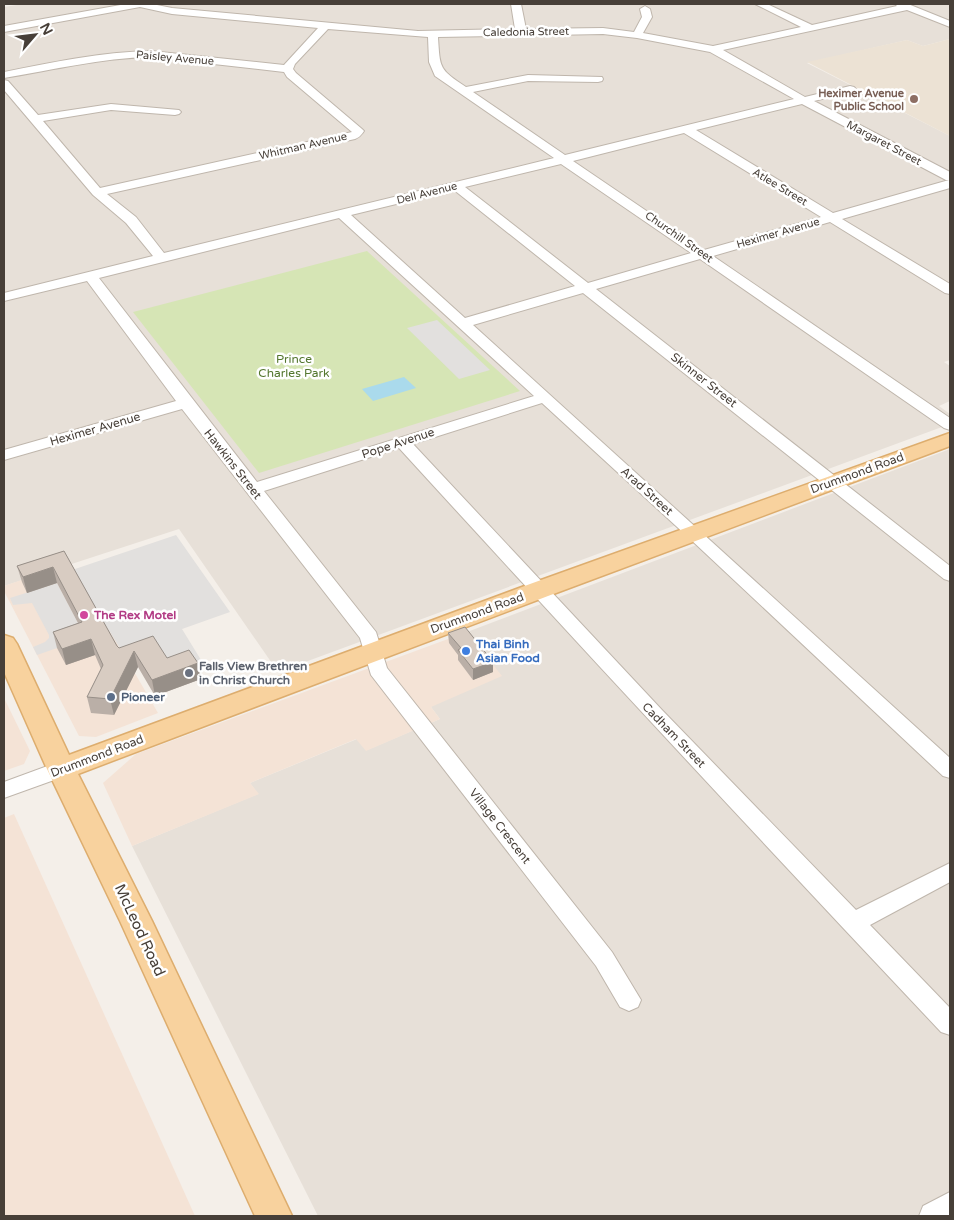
<svg xmlns="http://www.w3.org/2000/svg" width="954" height="1220" font-family="'Varela Round',sans-serif">
<rect width="100%" height="100%" fill="#f4efe9"/>
<!-- residential -->
<g fill="#e7e0d8">
<path d="M23,4H950V39L923,46L907,40L807,63L950,136V360L944,362L950,366V401L939,406L950,414V424L278,672L179,529L4,586V7Z"/>
<path d="M950,449V1216H318L132,846L258,794L250,783L357,739L367,750L440,719L431,707L467,632Z"/>
</g>
<!-- commercial -->
<g fill="#f4e3d6">
<path d="M71,563L158,713L96,737L79,736L4,591V586Z"/>
<path d="M467,632L502,676L431,707L440,719L366,751L356,739L250,783L259,794L132,846L103,783L136,754Z"/>
<path d="M4,698L30,751L24,764L4,771Z"/>
<path d="M14,814L195,1216H4V818Z"/>
</g>
<!-- education -->
<path fill="#ece2d4" d="M950,39V136L807,62L907,40L923,46Z"/>
<!-- green -->
<path fill="#d6e5b5" d="M367,251L520,391L259,473L133,312Z"/>
<!-- parking -->
<g fill="#e2e0de">
<path d="M437,320L490,370L459,379L407,328Z"/>
<path d="M176,535L230,612L182,629L201,660L174,670L124,655L72,570Z"/>
<path d="M57,583L86,638L37,655L33,647L45,642L49,638V635L32,603L13,605L10,598Z"/>
</g>
<!-- water -->
<path fill="#aadaec" d="M404,377L416,388L373,401L362,389Z"/>
<g fill="none" stroke-linecap="round" stroke-linejoin="round">
<defs>
<g id="minor">
<path d="M126,4H152L172,8L418,31L515,29L511,4H521L526,29L603,28L634,32L642,17L640,9L645,6L650,9L652,17L643,33L713,46L801,27L755,4H767L812,25L897,6L895,4H908L950,21V27L907,10L723,50L805,97L850,86L854,87L856,89L854,91L814,101L950,172V188L842,219L950,284V294L945,293L830,222L713,256L950,418V430L944,428L700,259L596,289L950,566V581L944,579L583,293L473,325L950,758V778L943,776L688,537L542,403L413,444L662,710L856,910L950,863V882L870,925L950,1008V1035L941,1032C759,839 578,644 399,448L264,491L376,632L387,668L612,952L641,1000L638,1007L629,1011L620,1007L596,966L371,675L360,638L182,409L4,460V450L176,401L87,281L4,301V293L153,256L126,223L93,195L4,90V80L8,81L38,115L111,104L179,110L181,112L179,114L175,115L111,110L43,121L100,188L352,132L287,77L284,72L151,57C101,58 53,70 4,78V72C53,62 101,52 151,51L284,65L318,28L172,14L140,7L4,32V26ZM328,29L428,37L429,62L435,76L554,158L164,253L136,217L107,194L355,139C360,137 361,135 364,131L362,129L296,73L293,69L295,64ZM603,34L637,38L710,52L794,99L565,155L473,92L528,81L598,82L602,81L603,79L602,77L528,75L466,87C439,69 440,69 438,37ZM802,104L946,180H949L833,213L696,130ZM684,133L821,217L704,250L573,161ZM561,164L691,253L588,283L465,187ZM454,190L575,286L465,318L351,215ZM339,218L534,396L257,482L99,278Z"/>
<path d="M61,761L68,763L72,769L68,775L4,798V782Z"/>
<path d="M950,1192V1216H919L923,1206Z"/>
</g>
<path id="major" d="M950,433V446L548,596L78,774L152,921L292,1216H255L120,921L47,769L4,672V635L13,638L17,644L69,755L530,584Z"/>
</defs>
<!-- minor casing -->
<use href="#minor" stroke="#bfb6ac" stroke-width="2"/>
<!-- major casing -->
<use href="#major" stroke="#ddad6e" stroke-width="3"/>
<!-- minor -->
<use href="#minor" fill="#fff" fill-rule="evenodd"/>
<!-- major -->
<use href="#major" fill="#f8d29e" fill-rule="evenodd"/>
</g>
<!-- wall -->
<g fill="#baafa7">
<path d="M64,551L117,646L119,648L167,658L198,663L201,679L155,696L138,667L114,715L91,713L87,697L101,669L95,655L66,665L57,648L53,632L78,623L57,583L27,593L22,582L17,566Z"/>
<path d="M448,633L493,672L473,680L458,660V655L449,643Z"/>
</g>
<!-- shaded-wall -->
<g fill="#978f88">
<path d="M53,567L57,583L27,593L23,577Z"/>
<path d="M91,639L95,655L66,665L62,649Z"/>
<path d="M134,651L138,667L114,715L110,699Z"/>
<path d="M493,662V672L473,680V669Z"/>
<path d="M198,663L201,679L155,696L152,680Z"/>
</g>
<!-- building -->
<g fill="#d8ccc2" stroke="#978f88">
<path d="M64,551L117,646L119,648L153,636L167,658L189,650L198,663L152,680L134,651L110,699L87,697L103,665L91,639L62,649L53,632L82,622L53,567L23,577L17,566Z"/>
<path d="M465,627L493,662L473,669L458,650L461,648L448,633Z"/>
</g>
<!-- markers -->
<circle fill="#8d6e63" stroke="#fff" stroke-width="2" cx="914" cy="99" r="5"/>
<circle fill="#d1479c" stroke="#fff" stroke-width="2" cx="84" cy="615" r="5"/>
<circle fill="#3f7fe0" stroke="#fff" stroke-width="2" cx="466" cy="651" r="5"/>
<circle fill="#6b7280" stroke="#fff" stroke-width="2" cx="189" cy="673" r="5"/>
<circle fill="#5c6f8a" stroke="#fff" stroke-width="2" cx="111" cy="697" r="5"/>
<g text-anchor="middle" dominant-baseline="central" stroke-width="5" stroke-linejoin="round" paint-order="stroke">
<!-- far-street labels -->
<g font-size="11" fill="#473f38" stroke="#fff">
<text transform="translate(526 32) rotate(-1)">Caledonia Street</text>
<text transform="translate(175 58) rotate(5)">Paisley Avenue</text>
<text transform="translate(884 143) rotate(28)">Margaret Street</text>
<text transform="translate(303 146) rotate(-13)">Whitman Avenue</text>
<text transform="translate(780 187) rotate(31)">Atlee Street</text>
<text transform="translate(427 193) rotate(-14)">Dell Avenue</text>
<text transform="translate(778 233) rotate(-16)">Heximer Avenue</text>
<text transform="translate(679 237) rotate(35)">Churchill Street</text>
</g>
<!-- far-education labels -->
<g font-size="11" font-weight="bold" fill="#785e54" stroke="#fff" text-anchor="end">
<text x="904" y="93">Heximer Avenue<tspan x="904" dy="13">Public School</tspan></text>
</g>
<!-- park labels -->
<g font-size="12" fill="#53762e" stroke="#fff">
<text x="294" y="359">Prince<tspan x="294" dy="14">Charles Park</tspan></text>
</g>
<!-- street labels -->
<g font-size="12" fill="#473f38" stroke="#fff">
<text transform="translate(704 380) rotate(38)">Skinner Street</text>
<text transform="translate(95 429) rotate(-16)">Heximer Avenue</text>
<text transform="translate(398 443) rotate(-18)">Pope Avenue</text>
<text transform="translate(233 464) rotate(52)">Hawkins Street</text>
<text transform="translate(857 473) rotate(-20)">Drummond Road</text>
<text transform="translate(647 491) rotate(42)">Arad Street</text>
<text transform="translate(477 613) rotate(-20)">Drummond Road</text>
<text transform="translate(674 735) rotate(46)">Cadham Street</text>
<text transform="translate(97 756) rotate(-21)">Drummond Road</text>
<text transform="translate(500 826) rotate(52)">Village Crescent</text>
</g>
<!-- hotel labels -->
<g font-size="12" font-weight="bold" fill="#b23c85" stroke="#fff" text-anchor="start">
<text x="94" y="615">The Rex Motel</text>
</g>
<!-- shop labels -->
<g font-size="12" font-weight="bold" fill="#366cbe" stroke="#fff" text-anchor="start">
<text x="476" y="644">Thai Binh<tspan x="476" dy="14">Asian Food</tspan></text>
</g>
<!-- worship labels -->
<g font-size="12" font-weight="bold" fill="#5b616d" stroke="#fff" text-anchor="start">
<text x="199" y="666">Falls View Brethren<tspan x="199" dy="14">in Christ Church</tspan></text>
</g>
<!-- service labels -->
<g font-size="12" font-weight="bold" fill="#4e5e75" stroke="#fff" text-anchor="start">
<text x="121" y="697">Pioneer</text>
</g>
<!-- near-street labels -->
<g font-size="15" fill="#473f38" stroke="#fff">
<text transform="translate(140 930) rotate(65)">McLeod Road</text>
</g>
</g>
<!-- border -->
<rect width="954" height="1220" fill="none" stroke="#473f38" stroke-width="10"/>
<!-- north arrow -->
<g transform="translate(35 35) rotate(62)" stroke="#ffffff" stroke-width="4" paint-order="stroke">
<path d="M0-4L9 19L0 12L-9 19Z" fill="#473f38"/>
<text y="-8" font-size="14" font-weight="bold" text-anchor="middle" fill="#473f38">N</text>
</g>
</svg>
